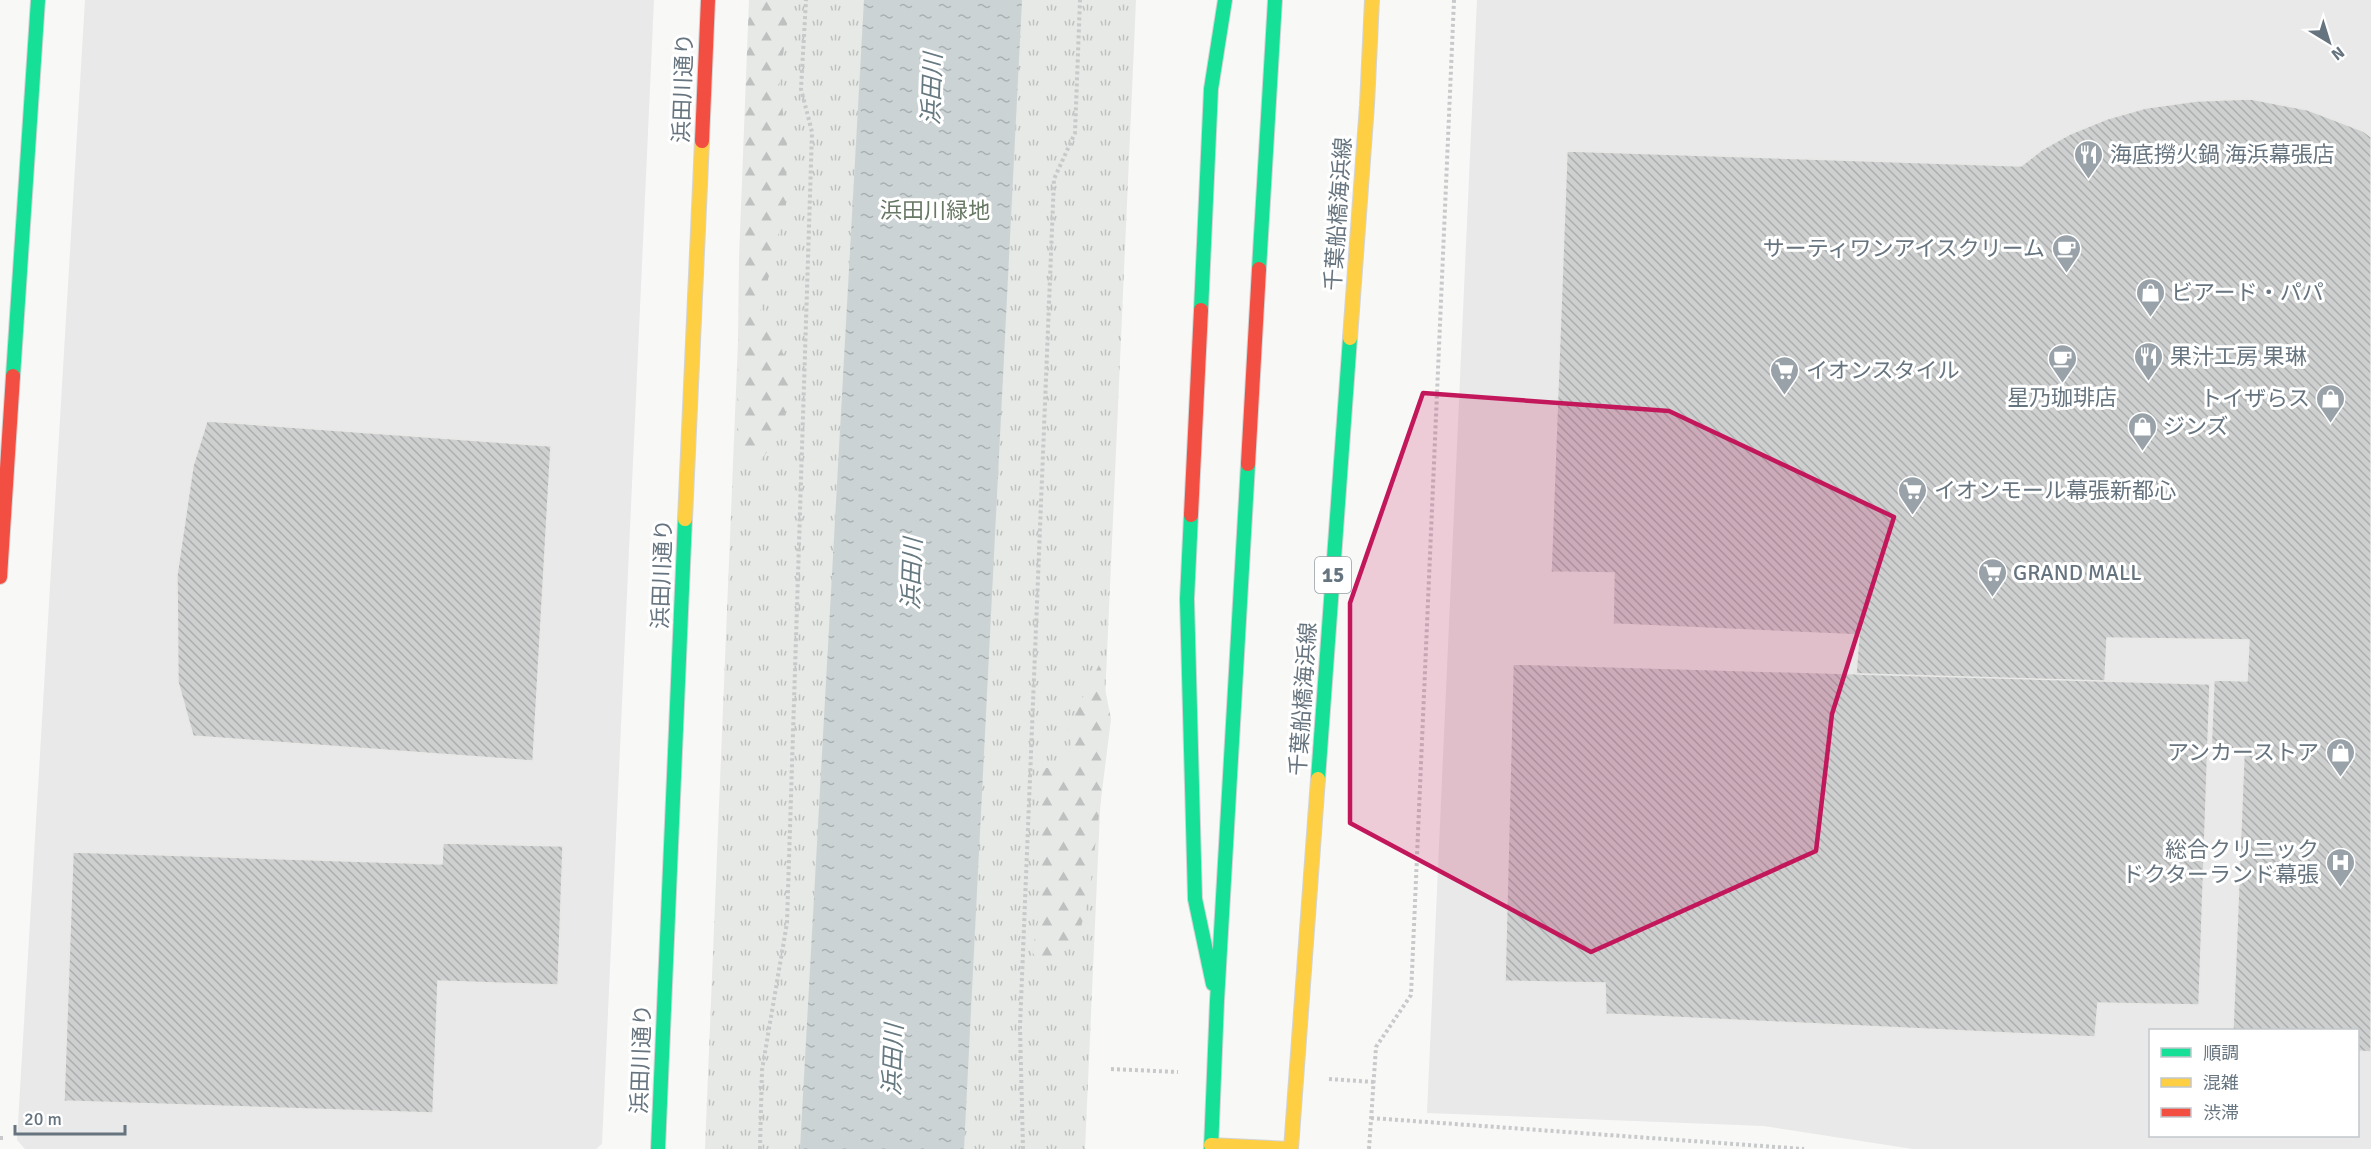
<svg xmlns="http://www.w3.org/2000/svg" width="2371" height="1149" font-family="Signika,'Noto Sans JP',sans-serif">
  <defs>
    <pattern id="grass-tufts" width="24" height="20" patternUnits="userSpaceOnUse" patternTransform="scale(1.5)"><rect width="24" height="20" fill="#e6e9e5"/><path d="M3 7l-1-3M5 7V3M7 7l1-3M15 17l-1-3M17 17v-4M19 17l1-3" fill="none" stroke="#bec1bf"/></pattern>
    <pattern id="forest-firs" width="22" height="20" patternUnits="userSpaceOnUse" patternTransform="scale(1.5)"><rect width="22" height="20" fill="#e6e9e5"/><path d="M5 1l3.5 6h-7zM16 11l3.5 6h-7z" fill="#bec1bf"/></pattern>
    <pattern id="water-ripples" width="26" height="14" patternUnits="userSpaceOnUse" patternTransform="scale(1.5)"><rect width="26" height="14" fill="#ccd3d5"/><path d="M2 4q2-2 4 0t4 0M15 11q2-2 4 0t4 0" fill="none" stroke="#a9b0b2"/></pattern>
    <pattern id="building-back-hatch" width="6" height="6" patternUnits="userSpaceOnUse" patternTransform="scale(1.5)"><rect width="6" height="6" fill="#ced0d0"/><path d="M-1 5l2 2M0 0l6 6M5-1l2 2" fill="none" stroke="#abadae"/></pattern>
  </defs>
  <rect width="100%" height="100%" fill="#f8f8f7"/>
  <path fill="#e8e9e8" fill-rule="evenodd" d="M 85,0 L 654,0 L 602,1144 L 596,1149 L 25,1149 L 17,1140 Z
    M 1477,0 L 2371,0 L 2371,1149 L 1913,1149 L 1764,1126 L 1427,1113 ZM 2150,1030 L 2358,1030 L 2358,1136 L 2150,1136 Z"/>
  <path fill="url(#grass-tufts)" d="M 752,0 L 1136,0 L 1085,1149 L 705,1149 Z"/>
  <path fill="url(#forest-firs)" d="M 749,0 L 790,0 L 779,87 L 787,138 L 786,204 L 759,317 L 792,367 L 782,431 L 759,463 L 737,443 L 739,259 Z
    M 1100,663 L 1111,719 L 1089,895 L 1077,943 L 1062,948 L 1044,967 L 1032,952 L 1040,912 L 1041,768 L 1076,768 L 1068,727 Z"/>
  <path fill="url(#water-ripples)" d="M 864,0 L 1022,0 L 964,1149 L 800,1149 Z"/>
  <path fill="url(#building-back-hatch)" stroke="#e8e8e6" stroke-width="1.5" d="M 2251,99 L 2308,110 L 2363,131 L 2371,137 L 2371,1052 L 2358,1051 L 2358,1030 L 2233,1030 L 2244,753 L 2211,751 L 2214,680 L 2247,681 L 2249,640 L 2107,638 L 2105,681 L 1856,674 L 1859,635 L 1613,624 L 1614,573 L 1551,572 L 1567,151 L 2021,166 L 2043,149 L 2070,134 L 2107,119 L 2146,108 L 2197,101 Z
    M 207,421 L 551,446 L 533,761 L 193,736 L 178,682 L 177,575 L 193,466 Z
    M 1513,664 L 2210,684 L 2199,1005 L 2098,1003 L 2095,1037 L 1606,1014 L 1605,983 L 1505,981 Z
    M 443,843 L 563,846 L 558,985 L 438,981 L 433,1113 L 64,1101 L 73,852 L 442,864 Z"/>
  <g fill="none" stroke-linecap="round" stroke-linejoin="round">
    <defs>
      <path id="fast" d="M 1259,269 L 1275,0
        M 1201,310 L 1211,89 L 1225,0
        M 13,376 L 38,0
        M 1191,515 L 1187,599 L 1195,899 L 1213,984
        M 1318,779 L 1350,338
        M 658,1149 L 685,519
        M 1211,1149 L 1217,1001 L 1248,464"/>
      <path id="slow" d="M 1350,338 L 1367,105 L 1372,0
        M 685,519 L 702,141
        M 1211,1145 L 1290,1149
        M 1291,1149 L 1318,779"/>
      <path id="jam" d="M 702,141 L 708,0
        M 1248,464 L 1259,269
        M 1191,515 L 1201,310
        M 0,577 L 13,376"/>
    </defs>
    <use href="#fast" stroke="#d3d4d5" stroke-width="16"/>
    <use href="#slow" stroke="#d3d4d5" stroke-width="16"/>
    <use href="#jam" stroke="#d3d4d5" stroke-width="16"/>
    <path stroke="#c8c9ca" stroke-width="4" stroke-dasharray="3 3" stroke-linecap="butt" d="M 1111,1069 L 1178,1072
      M 1329,1079 L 1374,1082
      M 1371,1118 L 1804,1149
      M 0,1138 L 6,1138
      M 760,1149 L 762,1070 L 787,923 L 812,132 L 801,89 L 806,0
      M 1023,1149 L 1020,1027 L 1054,179 L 1075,133 L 1080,0
      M 1369,1149 L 1376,1047 L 1411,995 L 1454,0"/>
    <use href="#fast" stroke="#16e098" stroke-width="14"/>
    <use href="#slow" stroke="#ffcf43" stroke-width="14"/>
    <use href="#jam" stroke="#f24e42" stroke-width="14"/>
  </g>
  <path fill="#c2185b" fill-opacity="0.2" stroke="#c2185b" stroke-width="4.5" stroke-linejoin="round" d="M 1423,393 L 1669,411 L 1894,517 L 1832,714 L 1816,851 L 1591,952 L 1350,823 L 1350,603 Z"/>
  <defs>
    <symbol id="restaurant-pin" viewBox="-11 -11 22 30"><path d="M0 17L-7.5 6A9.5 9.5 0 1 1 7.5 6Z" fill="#99a2a9" stroke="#fff"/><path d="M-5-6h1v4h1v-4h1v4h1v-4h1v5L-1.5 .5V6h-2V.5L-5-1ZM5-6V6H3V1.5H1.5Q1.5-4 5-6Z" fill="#fff"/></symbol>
    <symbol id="cafe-pin" viewBox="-11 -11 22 30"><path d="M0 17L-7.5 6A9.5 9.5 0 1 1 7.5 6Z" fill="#99a2a9" stroke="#fff"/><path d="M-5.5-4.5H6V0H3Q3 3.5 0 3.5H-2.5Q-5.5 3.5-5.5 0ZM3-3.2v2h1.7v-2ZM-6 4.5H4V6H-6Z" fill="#fff"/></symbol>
    <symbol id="shop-pin" viewBox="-11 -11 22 30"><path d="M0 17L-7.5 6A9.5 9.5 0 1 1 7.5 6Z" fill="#99a2a9" stroke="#fff"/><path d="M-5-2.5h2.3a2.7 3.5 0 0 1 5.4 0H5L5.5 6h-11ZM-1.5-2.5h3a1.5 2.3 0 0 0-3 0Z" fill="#fff"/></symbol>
    <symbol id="supermarket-pin" viewBox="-11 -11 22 30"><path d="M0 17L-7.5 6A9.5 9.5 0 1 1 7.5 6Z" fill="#99a2a9" stroke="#fff"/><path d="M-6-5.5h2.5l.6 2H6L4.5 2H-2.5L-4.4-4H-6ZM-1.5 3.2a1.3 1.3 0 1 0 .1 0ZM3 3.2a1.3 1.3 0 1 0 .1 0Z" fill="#fff"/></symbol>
    <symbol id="hospital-pin" viewBox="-11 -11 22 30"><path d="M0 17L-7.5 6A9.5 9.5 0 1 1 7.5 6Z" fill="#99a2a9" stroke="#fff"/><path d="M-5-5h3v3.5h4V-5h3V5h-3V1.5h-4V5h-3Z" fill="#fff"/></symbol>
  </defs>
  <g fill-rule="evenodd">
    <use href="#restaurant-pin" x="2072" y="138" width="33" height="45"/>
    <use href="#cafe-pin" x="2050" y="232" width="33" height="45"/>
    <use href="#shop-pin" x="2134" y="276" width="33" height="45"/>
    <use href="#restaurant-pin" x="2132" y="340" width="33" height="45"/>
    <use href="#cafe-pin" x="2046" y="342" width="33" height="45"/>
    <use href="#supermarket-pin" x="1768" y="354" width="33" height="45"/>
    <use href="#shop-pin" x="2314" y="382" width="33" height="45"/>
    <use href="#shop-pin" x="2126" y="410" width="33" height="45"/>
    <use href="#supermarket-pin" x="1896" y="474" width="33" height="45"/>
    <use href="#supermarket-pin" x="1976" y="556" width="33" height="45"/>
    <use href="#shop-pin" x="2324" y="736" width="33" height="45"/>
    <use href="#hospital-pin" x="2324" y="846" width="33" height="45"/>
  </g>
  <g text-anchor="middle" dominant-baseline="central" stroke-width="6" stroke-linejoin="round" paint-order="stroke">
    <rect fill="#fff" stroke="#949ea5" stroke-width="1.5" x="1315" y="557" width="36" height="36" rx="4.5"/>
    <g font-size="21" font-weight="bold" fill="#66747f">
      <text x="1333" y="575">15</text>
    </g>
    <g font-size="22" fill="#66747f" stroke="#fff">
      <text transform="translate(683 88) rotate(-88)">浜田川通り</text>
      <text transform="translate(1338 214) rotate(-86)">千葉船橋海浜線</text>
      <text transform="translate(662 574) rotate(-88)">浜田川通り</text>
      <text transform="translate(1303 699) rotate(-86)">千葉船橋海浜線</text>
      <text transform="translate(641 1059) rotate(-88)">浜田川通り</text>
    </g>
    <g font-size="22" fill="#66747f" stroke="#fff" text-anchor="start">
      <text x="2110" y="154">海底撈火鍋 海浜幕張店</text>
      <text x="2045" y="248" text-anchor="end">サーティワンアイスクリーム</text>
      <text x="2171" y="292">ビアード・パパ</text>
      <text x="2170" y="356">果汁工房 果琳</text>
      <text x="1806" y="370">イオンスタイル</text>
      <text x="2062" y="397" text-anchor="middle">星乃珈琲店</text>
      <text x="2310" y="398" text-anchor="end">トイザらス</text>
      <text x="2163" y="426">ジンズ</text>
      <text x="1934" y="490">イオンモール幕張新都心</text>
      <text x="2013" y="572">GRAND MALL</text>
      <text x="2319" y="752" text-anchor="end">アンカーストア</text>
      <text x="2319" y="849" text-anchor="end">総合クリニック<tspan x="2319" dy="25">ドクターランド幕張</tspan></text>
    </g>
    <g font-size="22" fill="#677864" stroke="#fff">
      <text x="935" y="210">浜田川緑地</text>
    </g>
    <g font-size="24" font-style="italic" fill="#667980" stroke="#fff">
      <text transform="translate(932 89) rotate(-88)">浜田川</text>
      <text transform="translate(912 574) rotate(-88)">浜田川</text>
      <text transform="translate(893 1060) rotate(-88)">浜田川</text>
    </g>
  </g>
  <rect x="2149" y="1029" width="210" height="108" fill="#ffffff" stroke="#c2c7cc" stroke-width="1.5"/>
  <rect x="2161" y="1048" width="30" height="9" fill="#16e098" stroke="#c2c7cc" stroke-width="1.5"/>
  <text x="2203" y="1059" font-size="18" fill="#66747f">順調</text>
  <rect x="2161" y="1078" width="30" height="9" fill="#ffcf43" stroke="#c2c7cc" stroke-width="1.5"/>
  <text x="2203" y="1089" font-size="18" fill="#66747f">混雑</text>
  <rect x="2161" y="1108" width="30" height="9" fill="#f24e42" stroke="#c2c7cc" stroke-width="1.5"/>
  <text x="2203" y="1119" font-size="18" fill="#66747f">渋滞</text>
  <g transform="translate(2329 42) rotate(142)" stroke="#ffffff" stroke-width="4.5" paint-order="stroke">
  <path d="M0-4.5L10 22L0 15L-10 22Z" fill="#66747f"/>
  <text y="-9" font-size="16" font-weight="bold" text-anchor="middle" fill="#66747f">N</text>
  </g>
  <path d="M15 1125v9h110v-9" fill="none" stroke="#66747f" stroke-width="3"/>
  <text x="24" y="1125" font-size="18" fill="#66747f" stroke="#ffffff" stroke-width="4.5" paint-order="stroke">20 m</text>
</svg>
